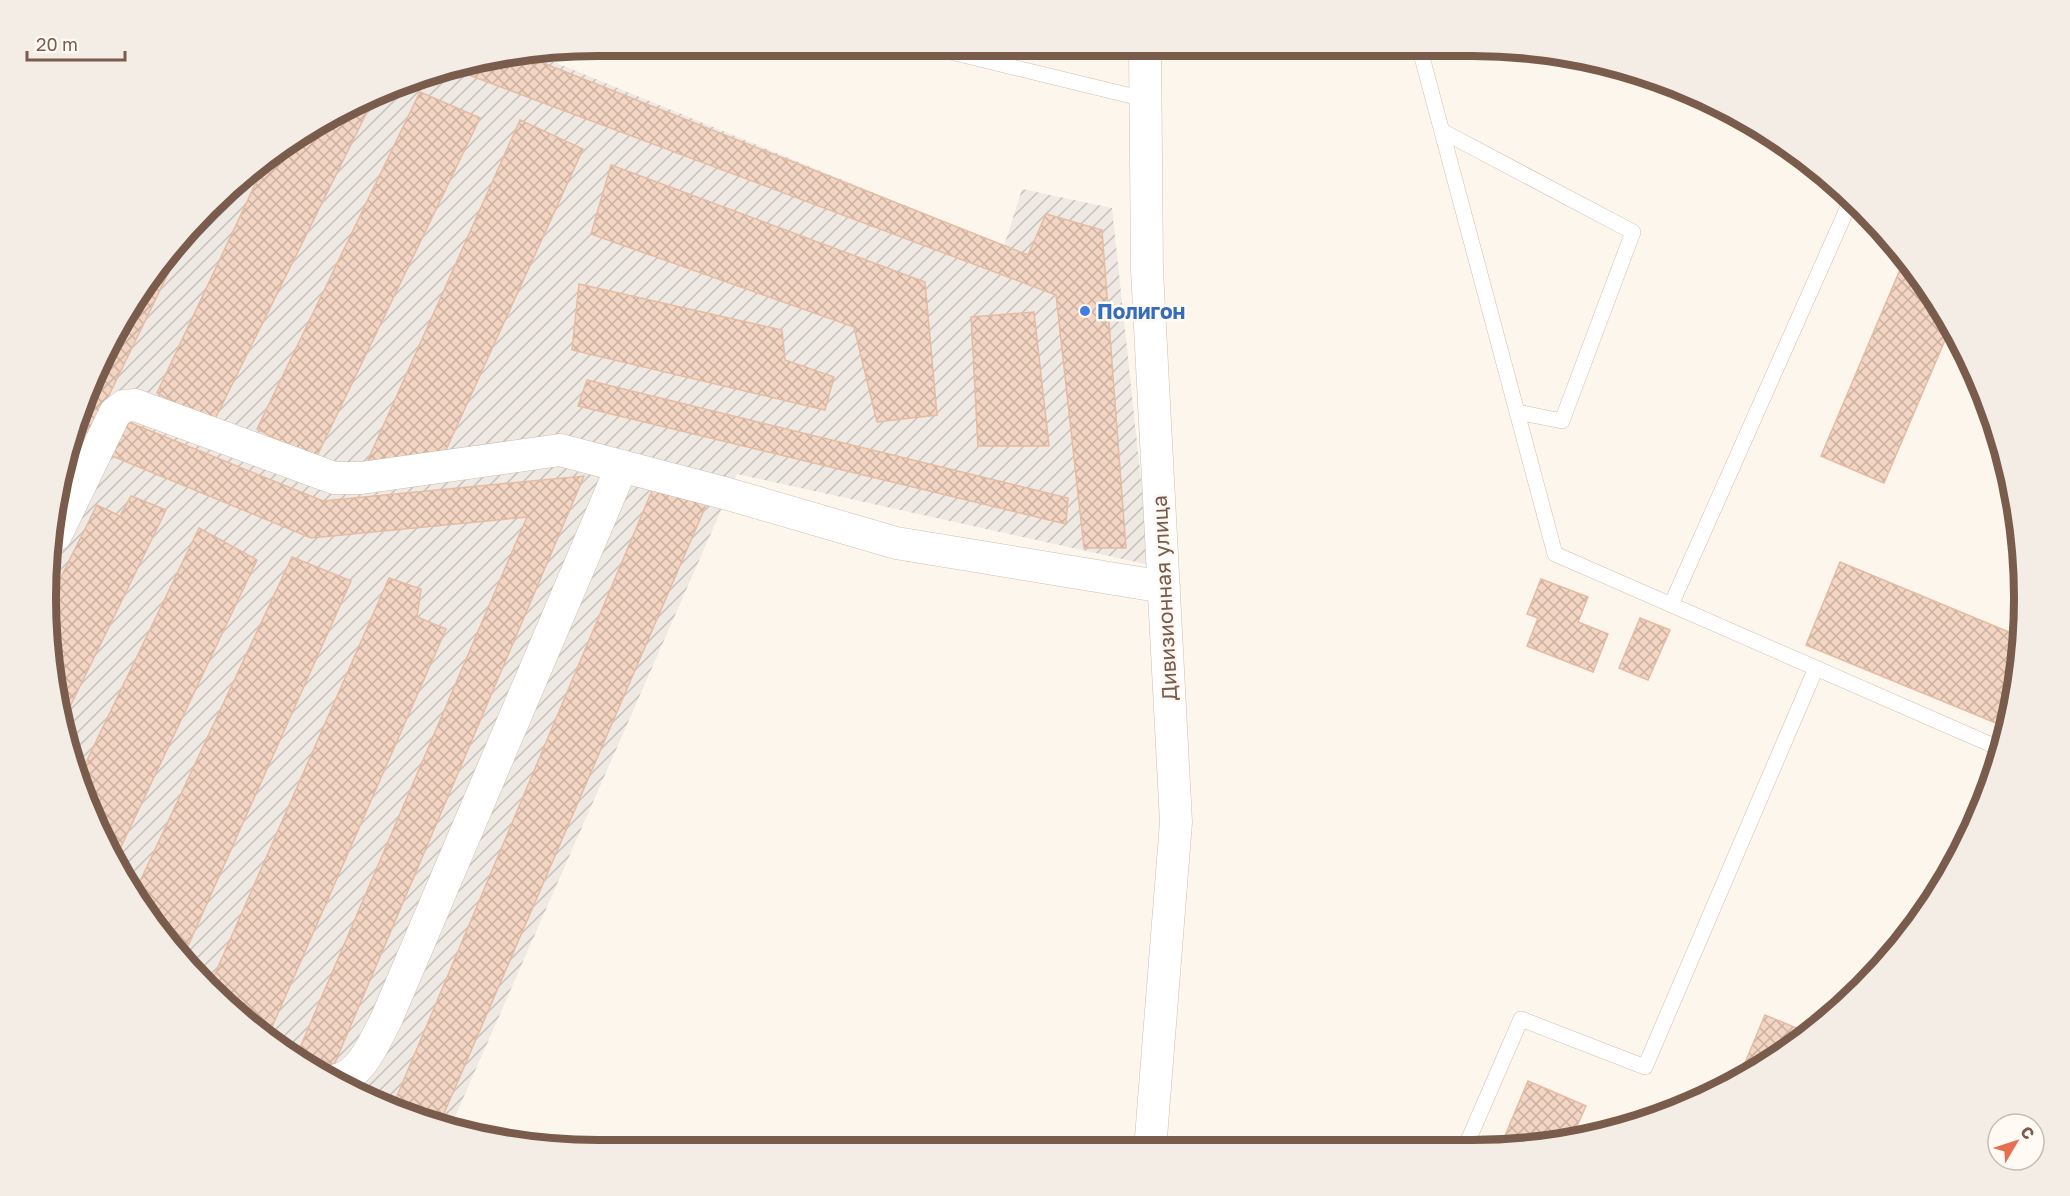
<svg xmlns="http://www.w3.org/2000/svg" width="2070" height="1196" font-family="'Golos Text',sans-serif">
  <defs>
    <pattern id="industrial-furrows" width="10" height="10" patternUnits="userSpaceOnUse" patternTransform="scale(1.5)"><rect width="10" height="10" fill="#efe9e4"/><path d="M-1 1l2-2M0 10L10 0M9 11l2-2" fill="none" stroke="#c7c0bb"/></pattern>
    <pattern id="building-cross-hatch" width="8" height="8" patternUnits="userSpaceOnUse" patternTransform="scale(1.5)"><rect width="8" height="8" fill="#f3d5c3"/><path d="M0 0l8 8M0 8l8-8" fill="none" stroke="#cab0a1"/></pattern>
  </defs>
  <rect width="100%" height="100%" fill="#fdf6ec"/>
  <path fill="url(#industrial-furrows)" d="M 537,55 L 1004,246 L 1022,189 L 1112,208 L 1150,565 L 737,474 L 450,1128 L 420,1122 L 291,1058 L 159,935 L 74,776 L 46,634 L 64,455 L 138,290 L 262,159 L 421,74 Z"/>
  <path fill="url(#building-cross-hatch)" stroke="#e6bba3" stroke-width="1.5" d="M 528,57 L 1028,255 L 1046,214 L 1102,230 L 1126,548 L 1084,548 L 1056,295 L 453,69 Z
    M 420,92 L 480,118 L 315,460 L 257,429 Z
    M 373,100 L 212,425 L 157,393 L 269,155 Z
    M 520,120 L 583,149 L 440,463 L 368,460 Z
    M 611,165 L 925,282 L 937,415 L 877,422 L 854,327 L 591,234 Z
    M 183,243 L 90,434 L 76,427 L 138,290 Z
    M 1905,258 L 1932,290 L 1951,326 L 1884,483 L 1821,456 Z
    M 579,284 L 782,330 L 785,360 L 834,377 L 825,410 L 572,350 Z
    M 1034,312 L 1049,446 L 978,446 L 971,317 Z
    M 587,380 L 1068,498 L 1066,524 L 578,406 Z
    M 126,421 L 323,501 L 584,476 L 334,1065 L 299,1050 L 527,517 L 311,538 L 110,455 Z
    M 71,440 L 83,446 L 60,491 L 64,455 Z
    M 654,486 L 707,503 L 439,1125 L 420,1122 L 392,1108 Z
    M 131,496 L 166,510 L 63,721 L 46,634 L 50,599 L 97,505 L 120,516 Z
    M 199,528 L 257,560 L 117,855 L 77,781 Z
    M 292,557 L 351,581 L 183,957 L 159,935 L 136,890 Z
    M 1840,562 L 2021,637 L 2014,706 L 2008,728 L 1806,645 Z
    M 389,578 L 421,589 L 417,617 L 446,629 L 268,1036 L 211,983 Z
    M 1541,579 L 1588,597 L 1578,622 L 1608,634 L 1593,672 L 1527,646 L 1538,618 L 1527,614 Z
    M 1640,618 L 1670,630 L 1648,680 L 1619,668 Z
    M 1765,1015 L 1806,1032 L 1749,1077 L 1737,1082 Z
    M 1528,1081 L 1586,1106 L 1572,1137 L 1509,1150 L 1499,1150 Z"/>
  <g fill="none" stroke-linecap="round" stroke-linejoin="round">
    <defs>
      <path id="service" d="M 922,45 L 1144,99
        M 1419,46 L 1555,554 L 2001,749
        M 1442,131 L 1633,232 L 1562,421 L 1517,412
        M 1671,605 L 1852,198
        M 1464,1150 L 1521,1019 L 1645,1067 L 1816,668"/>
      <path id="minor" d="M 1145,46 L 1147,270 L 1176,822 L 1150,1150
        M 56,535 L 115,413 L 124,406 L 135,405 L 334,478 L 361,478 L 560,450 L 728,494 L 896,543 L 1164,587
        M 337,1080 C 363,1073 374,1042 386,1020 L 622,466"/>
    </defs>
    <use href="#service" stroke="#d1beb0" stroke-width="16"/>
    <use href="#minor" stroke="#d1beb0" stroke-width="33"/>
    <use href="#service" stroke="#fff" stroke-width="15"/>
    <use href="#minor" stroke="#fff" stroke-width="32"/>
  </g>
  <circle fill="#3f7fe0" stroke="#fffaf3" stroke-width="2" cx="1085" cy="311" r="6"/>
  <g text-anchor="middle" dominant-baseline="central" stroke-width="5" stroke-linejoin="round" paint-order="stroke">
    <g font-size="21" font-weight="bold" fill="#366cbe" stroke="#fffaf3" text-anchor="start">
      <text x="1097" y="311">Полигон</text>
    </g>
    <g font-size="21" fill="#7a5c4d" stroke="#fffaf3">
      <text transform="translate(1164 598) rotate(-93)">Дивизионная улица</text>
    </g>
  </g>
  <path d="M0 0H2070V1196H0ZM598 56H1472A542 542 0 0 1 2014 598V598A542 542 0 0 1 1472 1140H598A542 542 0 0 1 56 598V598A542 542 0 0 1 598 56Z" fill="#f4ede6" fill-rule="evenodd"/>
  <path fill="none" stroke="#7a5c4d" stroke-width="8" d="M598 56H1472A542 542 0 0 1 2014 598V598A542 542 0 0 1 1472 1140H598A542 542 0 0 1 56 598V598A542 542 0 0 1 598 56Z"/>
  <g transform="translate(2016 1142) rotate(51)"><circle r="28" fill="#fffaf3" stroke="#cabbb1" stroke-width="1.5"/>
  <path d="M0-4.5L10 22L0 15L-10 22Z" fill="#e76f51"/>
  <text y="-9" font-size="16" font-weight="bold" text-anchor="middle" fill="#7a5c4d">С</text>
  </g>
  <path d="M27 51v9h98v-9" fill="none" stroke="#7a5c4d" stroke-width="3"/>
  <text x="36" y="51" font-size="18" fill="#7a5c4d" stroke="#fffaf3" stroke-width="4.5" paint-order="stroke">20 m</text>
</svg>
